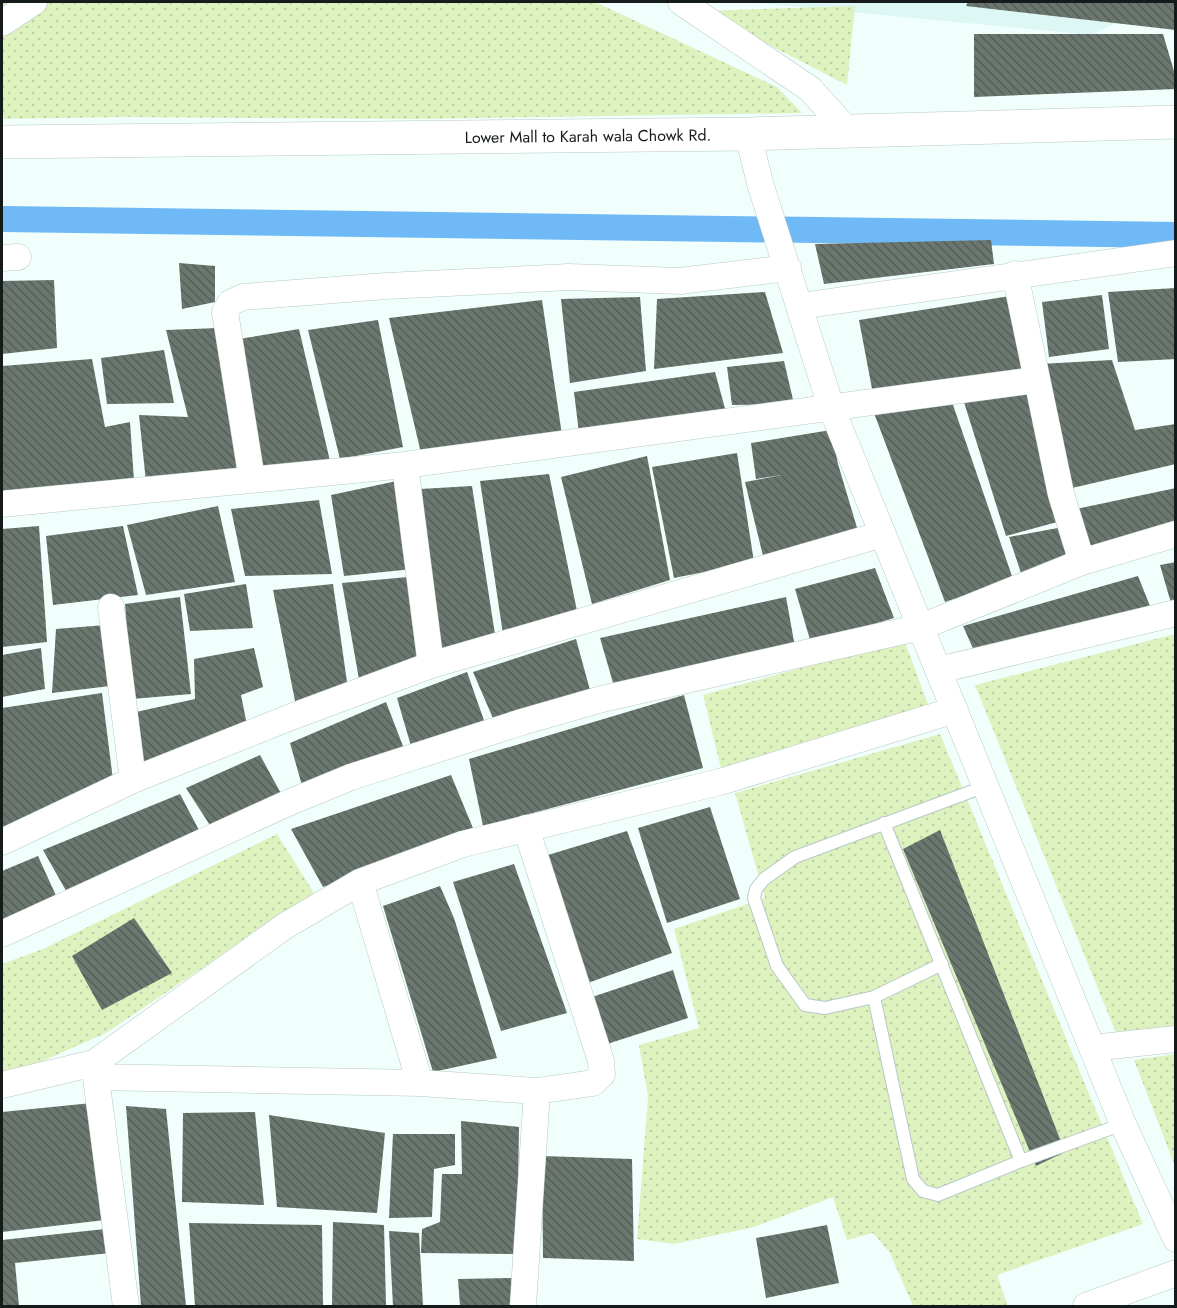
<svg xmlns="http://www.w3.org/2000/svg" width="1177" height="1308" font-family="Jost,sans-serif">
  <defs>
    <pattern id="grass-dots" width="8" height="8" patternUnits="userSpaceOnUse" patternTransform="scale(1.5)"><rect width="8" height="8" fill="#def2bf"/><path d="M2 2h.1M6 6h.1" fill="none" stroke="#becfa4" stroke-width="1.8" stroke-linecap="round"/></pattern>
    <pattern id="building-back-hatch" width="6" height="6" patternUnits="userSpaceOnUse" patternTransform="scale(1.5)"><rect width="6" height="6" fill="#6a766e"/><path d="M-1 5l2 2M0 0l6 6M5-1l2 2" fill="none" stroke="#56605a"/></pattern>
  </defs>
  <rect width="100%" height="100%" fill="#f0fffc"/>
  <path fill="#ddf8f4" d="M 747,2 L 1156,2 L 1092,35 Z"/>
  <path fill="url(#grass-dots)" d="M 2,2 L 595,2 L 777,87 L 802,113 L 419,119 L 120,117 L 2,119 Z
    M 855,6 L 847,85 L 703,11 Z
    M 1175,634 L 1175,1027 L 1116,1033 L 975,685 Z
    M 904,640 L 929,707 L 721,768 L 703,695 Z
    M 940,734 L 1143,1224 L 997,1275 L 1008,1306 L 913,1306 L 890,1253 L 873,1233 L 847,1240 L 833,1197 L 754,1227 L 674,1244 L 637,1239 L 648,1097 L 639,1045 L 699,1028 L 674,929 L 765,898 L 735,793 Z
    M 277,834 L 314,893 L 106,1033 L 27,1068 L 2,1074 L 2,964 L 43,949 Z
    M 1175,1054 L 1176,1055 L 1175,1166 L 1134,1060 Z"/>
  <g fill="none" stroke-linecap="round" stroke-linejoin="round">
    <path stroke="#70b9f7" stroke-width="26" d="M 2,219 L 1176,235"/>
  </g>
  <path fill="url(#building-back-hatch)" d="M 968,2 L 1176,2 L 1176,30 L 966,6 Z
    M 974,34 L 1163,34 L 1176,78 L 1176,89 L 974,97 Z
    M 991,240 L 994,264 L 824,284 L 815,244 Z
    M 179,263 L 215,266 L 215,302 L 182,309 Z
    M 54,280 L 57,348 L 2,354 L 2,281 Z
    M 1176,288 L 1176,359 L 1118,362 L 1108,292 Z
    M 765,292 L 783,353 L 654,369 L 657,299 Z
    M 1102,295 L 1109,349 L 1049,357 L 1042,302 Z
    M 1010,296 L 1026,374 L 873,394 L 859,320 Z
    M 640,297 L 646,371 L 570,383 L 561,299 Z
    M 542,300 L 562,435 L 421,453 L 389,318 Z
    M 378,320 L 403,447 L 340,459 L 308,330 Z
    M 218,328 L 250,470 L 146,482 L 139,415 L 188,417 L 166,330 Z
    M 299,329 L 330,461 L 262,473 L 239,339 Z
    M 164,350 L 174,403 L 107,404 L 101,358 Z
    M 92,359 L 105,427 L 130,422 L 134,481 L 2,494 L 2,366 Z
    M 1112,360 L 1135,430 L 1176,424 L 1176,464 L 1072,488 L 1040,364 Z
    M 784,361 L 794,404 L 732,405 L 727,367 Z
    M 715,372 L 726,412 L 579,433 L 574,392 Z
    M 1028,388 L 1061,521 L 1006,536 L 963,399 Z
    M 952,402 L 1013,579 L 945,602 L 874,413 Z
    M 831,430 L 838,464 L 858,531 L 764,560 L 745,482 L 782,475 L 756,479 L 751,443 Z
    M 737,453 L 754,562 L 674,578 L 652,467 Z
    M 647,456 L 670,580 L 592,604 L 561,477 Z
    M 549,474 L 577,611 L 503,634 L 480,481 Z
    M 397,481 L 413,569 L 344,576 L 331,495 Z
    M 472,486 L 496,641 L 439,655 L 420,489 Z
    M 1176,488 L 1176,530 L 1090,554 L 1076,509 Z
    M 319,500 L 332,574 L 245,576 L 231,509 Z
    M 218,506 L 235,582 L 146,595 L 127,525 Z
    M 39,526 L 47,642 L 2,647 L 2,529 Z
    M 123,526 L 138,595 L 53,605 L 46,536 Z
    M 1063,527 L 1071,559 L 1022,576 L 1009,537 Z
    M 1176,562 L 1176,602 L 1171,603 L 1160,565 Z
    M 875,568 L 894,618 L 811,643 L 795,589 Z
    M 1138,576 L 1152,611 L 975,653 L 963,626 Z
    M 408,577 L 424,663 L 360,685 L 342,583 Z
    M 246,584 L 253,628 L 190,631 L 184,594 Z
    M 333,584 L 348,689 L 297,711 L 273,590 Z
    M 180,597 L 191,694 L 132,699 L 125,604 Z
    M 786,597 L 795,647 L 616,693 L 600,638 Z
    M 106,625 L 110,686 L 52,693 L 56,629 Z
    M 576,639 L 593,701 L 495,723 L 473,672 Z
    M 41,648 L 45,689 L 2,697 L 2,655 Z
    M 254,648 L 263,687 L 241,695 L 248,730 L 139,766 L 136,712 L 195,699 L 194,659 Z
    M 467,672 L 487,729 L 413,753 L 397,698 Z
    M 102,693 L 113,780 L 2,835 L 2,708 Z
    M 684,695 L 703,768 L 483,826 L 469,759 Z
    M 386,702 L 406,754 L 303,789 L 290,743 Z
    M 260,755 L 284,799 L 213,830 L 186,788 Z
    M 451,775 L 475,833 L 323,887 L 291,829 Z
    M 180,794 L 201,834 L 69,896 L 43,850 Z
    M 710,807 L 740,899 L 667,923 L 638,828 Z
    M 940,830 L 1065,1152 L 1036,1166 L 903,849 Z
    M 627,831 L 672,953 L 582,985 L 548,855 Z
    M 38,856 L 58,900 L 2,925 L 2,871 Z
    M 514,864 L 567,1013 L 501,1031 L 453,882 Z
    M 440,886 L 454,918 L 497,1058 L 433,1072 L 383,906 Z
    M 134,918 L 172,973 L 102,1010 L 72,956 Z
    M 673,970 L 688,1018 L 604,1045 L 592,997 Z
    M 92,1103 L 105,1220 L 2,1232 L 2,1112 Z
    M 126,1106 L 166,1109 L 186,1306 L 141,1306 Z
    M 255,1112 L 264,1205 L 182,1202 L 183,1113 Z
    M 269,1115 L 385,1133 L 377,1213 L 277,1207 Z
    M 461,1121 L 519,1127 L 517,1254 L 421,1253 L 422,1229 L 440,1222 L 442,1174 L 462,1174 Z
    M 393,1134 L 455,1134 L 455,1165 L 434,1169 L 432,1217 L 389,1218 Z
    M 542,1156 L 632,1159 L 634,1261 L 543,1258 Z
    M 333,1222 L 384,1225 L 386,1306 L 332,1306 Z
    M 189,1223 L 322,1225 L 323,1306 L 195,1306 Z
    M 827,1225 L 839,1283 L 766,1298 L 756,1238 Z
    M 105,1229 L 110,1253 L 15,1263 L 19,1306 L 2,1306 L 2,1240 Z
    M 389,1231 L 419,1233 L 423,1306 L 393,1306 Z
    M 512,1278 L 513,1306 L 460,1306 L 458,1279 Z"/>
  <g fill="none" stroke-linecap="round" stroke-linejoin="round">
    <defs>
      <path id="lane" d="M 884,823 L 1021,1161
        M 942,964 L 874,997 L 825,1008 L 805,1005 L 777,966 L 754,898 L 756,889 L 764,879 L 795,857 L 986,786
        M 874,997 L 913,1179 L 923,1191 L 938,1195 L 1021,1161 L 1123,1124"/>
      <path id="street" d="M 681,2 L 810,89 L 848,131
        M 2,23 L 34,2
        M 748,134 L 760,183 L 831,407 L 1123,1124 L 1176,1239
        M 2,258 L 18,257
        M 1015,274 L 1061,494 L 1082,562
        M 800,306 L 1176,253
        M 405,465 L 431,665
        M 252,480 L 225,312 L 230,303 L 243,297 L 386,286 L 569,277 L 680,281 L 788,268
        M 2,504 L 405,465 L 1036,380
        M 111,607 L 133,780 L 291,717 L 431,665 L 883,534
        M 939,670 L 1176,613
        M 2,842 L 133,780
        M 360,882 L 420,1083
        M 2,934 L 288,803 L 351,777 L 522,722 L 602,699 L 921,627 L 1082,562 L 1176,534
        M 1092,1048 L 1176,1039
        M 94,1063 L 126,1306
        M 96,1077 L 420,1083 L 537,1091 L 593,1083 L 602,1074 L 601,1061 L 526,828
        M 2,1085 L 94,1063 L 285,926 L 360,882 L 463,844 L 720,782 L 955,710
        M 523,1306 L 537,1091
        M 1086,1306 L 1176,1273"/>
      <g id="secondary">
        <path id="s1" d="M 2,142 L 748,134 L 1176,122"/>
      </g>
    </defs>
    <use href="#lane" stroke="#b7c9c6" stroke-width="14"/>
    <use href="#street" stroke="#b7c9c6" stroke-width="27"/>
    <use href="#secondary" stroke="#b7c9c6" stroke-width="34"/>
    <use href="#lane" stroke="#fff" stroke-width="12"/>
    <use href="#street" stroke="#fff" stroke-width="26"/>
    <use href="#secondary" stroke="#fff" stroke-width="33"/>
  </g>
  <g text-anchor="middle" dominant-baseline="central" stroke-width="4.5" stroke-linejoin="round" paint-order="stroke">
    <g font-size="16" fill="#151b1a" stroke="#fff">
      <text stroke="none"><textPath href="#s1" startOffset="586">Lower Mall to Karah wala Chowk Rd.</textPath></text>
    </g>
  </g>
  <rect width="1177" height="1308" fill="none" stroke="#151b1a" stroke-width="6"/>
</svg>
